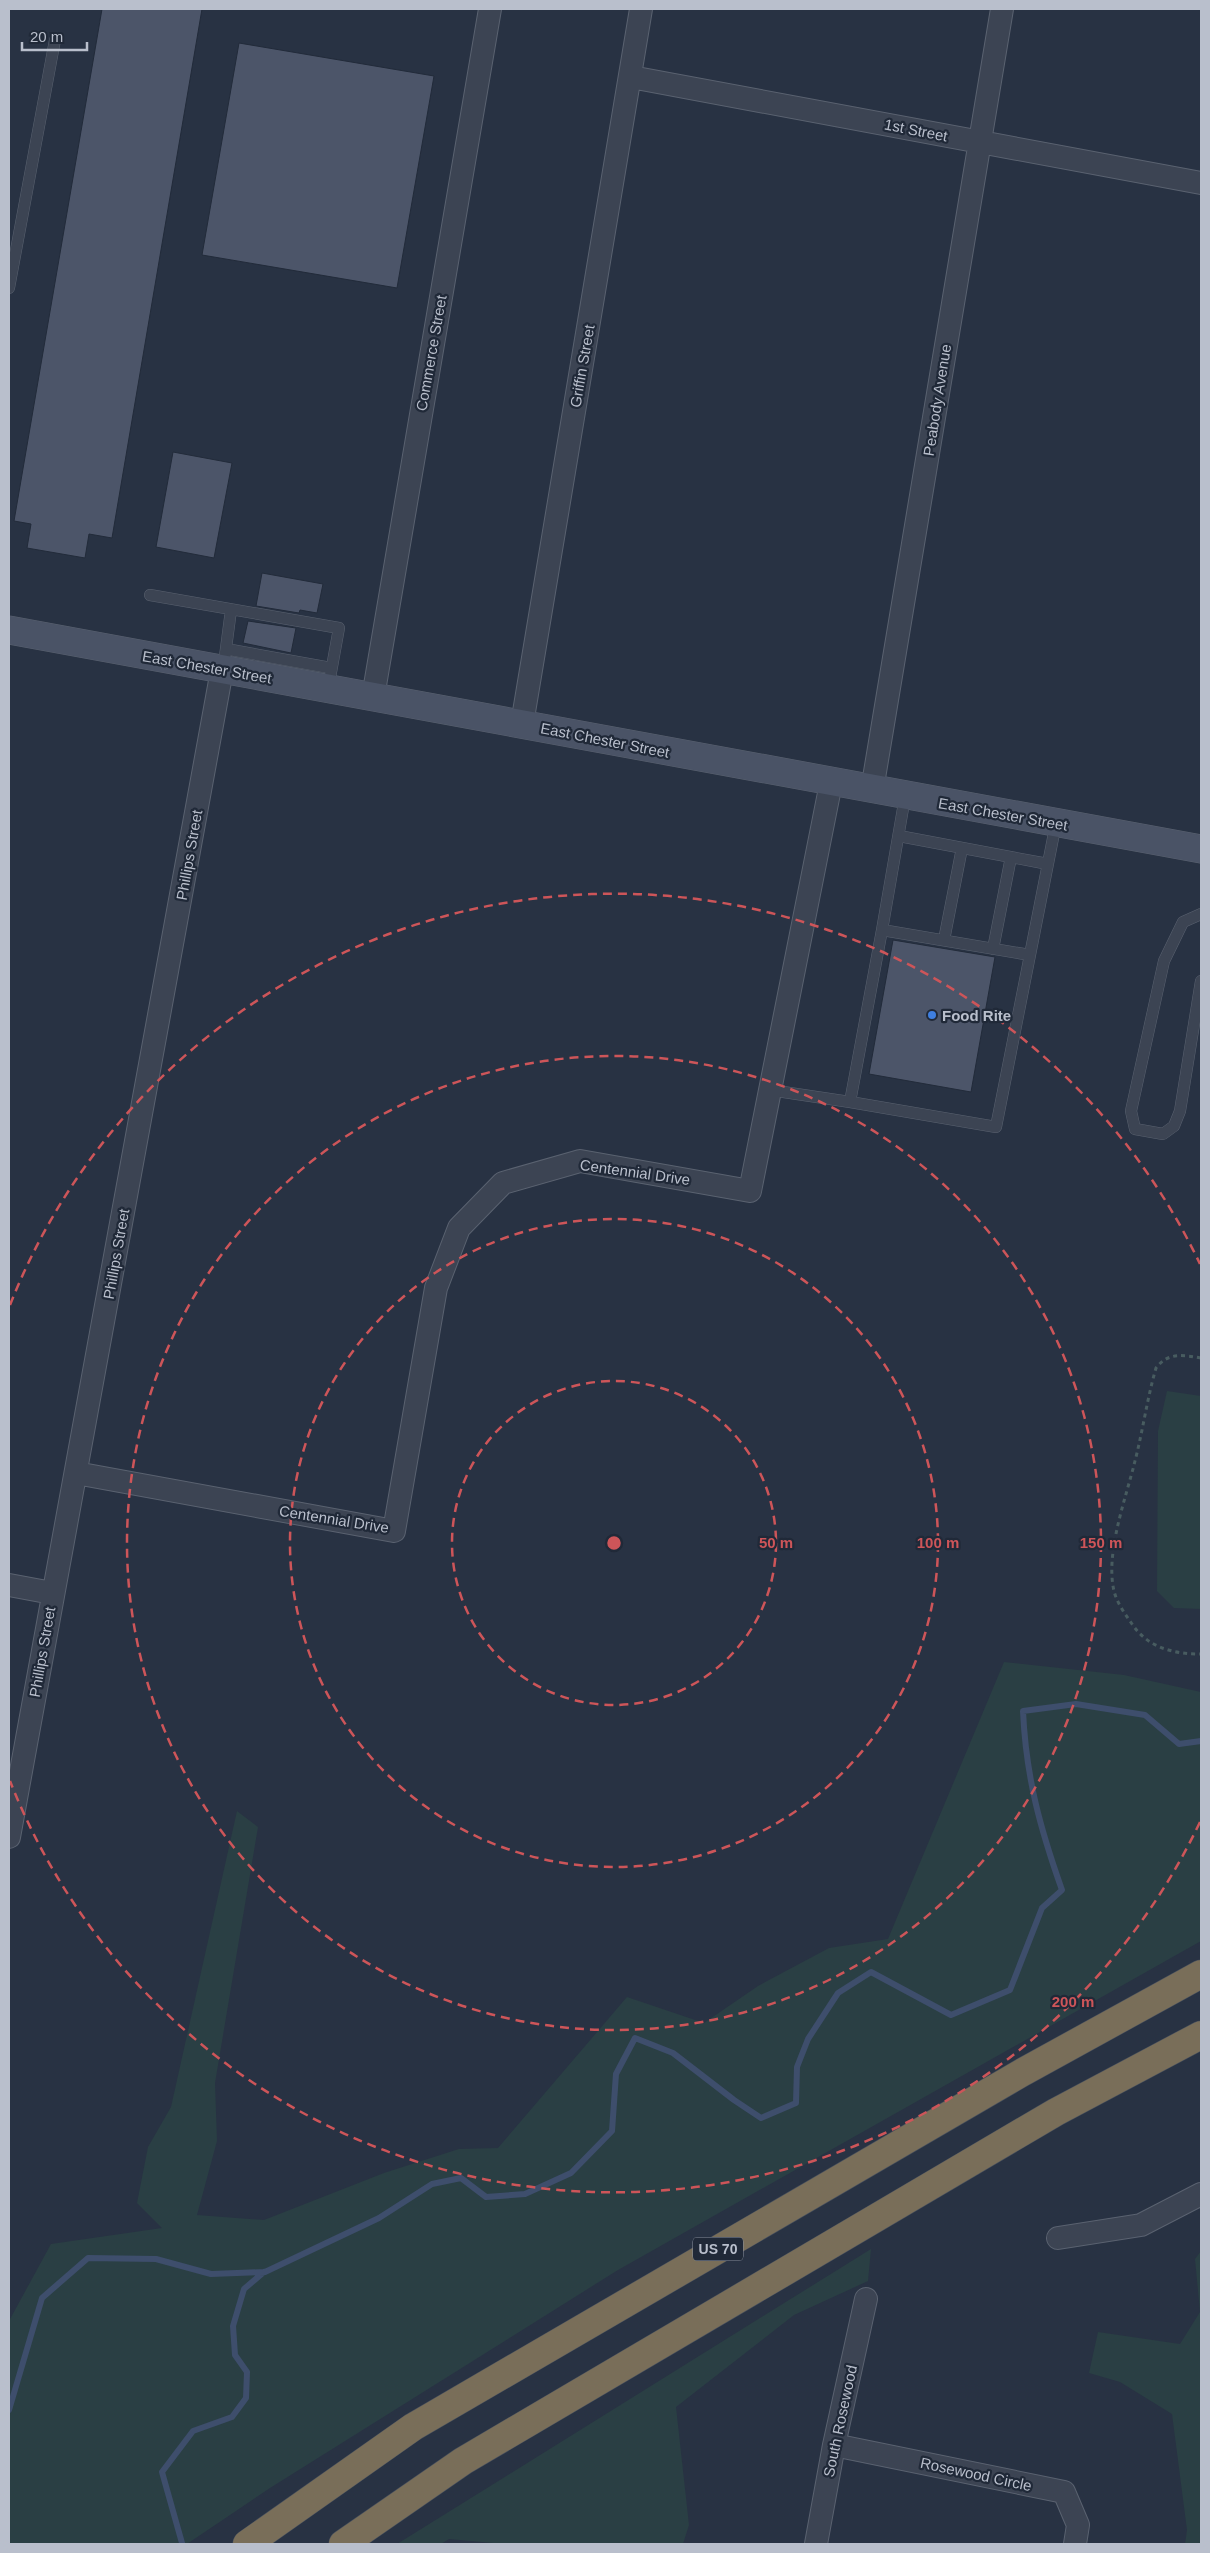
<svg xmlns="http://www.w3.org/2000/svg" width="1210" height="2553" font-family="Arial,sans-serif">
  <rect width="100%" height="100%" fill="#283243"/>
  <path fill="#2a3f44" d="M 1167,1391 L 1201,1396 L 1201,1609 L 1174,1608 L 1157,1591 L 1158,1431 Z
    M 1004,1662 L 1124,1675 L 1201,1692 L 1201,1941 L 618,2270 L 270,2488 L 187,2544 L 9,2544 L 9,2321 L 51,2244 L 162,2228 L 137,2203 L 148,2147 L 171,2107 L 237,1811 L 258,1827 L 215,2083 L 217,2141 L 197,2215 L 264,2220 L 384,2173 L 459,2149 L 498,2148 L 627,1997 L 704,2023 L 758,1986 L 829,1948 L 888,1939 Z
    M 871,2249 L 868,2281 L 794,2315 L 676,2407 L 689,2525 L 683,2544 L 504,2544 L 449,2539 L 441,2544 L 397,2544 Z
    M 1201,2251 L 1201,2544 L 1185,2544 L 1187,2530 L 1172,2414 L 1120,2382 L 1089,2373 L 1098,2332 L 1180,2344 L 1200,2312 L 1195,2259 Z"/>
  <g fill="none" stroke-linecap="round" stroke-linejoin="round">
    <path stroke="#3e4e6c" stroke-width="6" d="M 9,2410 L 42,2298 L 88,2258 L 156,2259 L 211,2274 L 265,2272 L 379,2218 L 432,2184 L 461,2178 L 486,2197 L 525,2194 L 571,2173 L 612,2131 L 616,2074 L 635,2038 L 673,2053 L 734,2100 L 761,2118 L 796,2103 L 797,2067 L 808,2039 L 838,1993 L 871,1972 L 951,2015 L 1010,1990 L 1042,1908 L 1062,1890 C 1040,1828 1026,1777 1023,1711 L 1076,1704 L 1145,1715 L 1179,1744 L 1201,1741
      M 182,2543 L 162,2472 L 193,2431 L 232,2417 L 246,2398 L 247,2372 L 235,2355 L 233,2326 L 244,2289 L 264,2272"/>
  </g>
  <path fill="#4c5569" stroke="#222b3a" d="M 102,9 L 202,9 L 112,538 L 89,534 L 85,558 L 27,548 L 31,524 L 14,521 Z
    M 239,43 L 434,76 L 397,288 L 202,255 Z
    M 173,452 L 232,463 L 214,558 L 156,547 Z
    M 262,573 L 323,584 L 317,613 L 300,610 L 299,613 L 256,606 Z
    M 248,621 L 296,628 L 291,653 L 243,643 Z
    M 893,940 L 995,957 L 971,1092 L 869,1074 Z"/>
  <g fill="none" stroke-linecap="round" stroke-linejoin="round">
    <defs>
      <path id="lane" d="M 9,288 L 55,40
        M 150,595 L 339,628 L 328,689
        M 226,649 L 331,668
        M 225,656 L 231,610
        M 905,797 L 882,930 L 1030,955 L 1056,823
        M 899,836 L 1048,864
        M 1201,914 L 1183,922 L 1164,961 L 1131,1111 L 1135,1129 L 1163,1134 L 1174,1126 L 1180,1111 L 1201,981
        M 944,940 L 962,848
        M 993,949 L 1011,857
        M 770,1090 L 850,1102 L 882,930
        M 850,1102 L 996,1127 L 1030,955"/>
      <path id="street" d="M 631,77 L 1201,183
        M 373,697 L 490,9
        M 522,724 L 641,9
        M 872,790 L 1002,9
        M 76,1473 L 394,1531 L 436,1288 L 459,1228 L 503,1183 L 580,1161 L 750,1191 L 831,783
        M 9,1585 L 52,1593
        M 9,1837 L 222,670
        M 1058,2238 L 1141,2225 L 1201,2194
        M 834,2445 L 1064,2492 L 1078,2525 L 1075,2544
        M 816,2544 L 834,2445 L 866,2299"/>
      <path id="secondary" d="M 9,630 C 406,704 803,778 1201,849"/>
      <path id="highway" d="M 247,2544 L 413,2427 L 1023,2072 L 1201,1974
        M 343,2544 L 463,2461 L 1056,2112 L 1201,2035"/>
    </defs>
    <use href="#lane" stroke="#5a6270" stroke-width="12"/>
    <use href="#street" stroke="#5a6270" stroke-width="24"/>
    <use href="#secondary" stroke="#5a6270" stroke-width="29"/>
    <use href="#highway" stroke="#464f5d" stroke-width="29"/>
    <path stroke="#485c60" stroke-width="3" stroke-dasharray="4 4" stroke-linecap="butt" d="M 1201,1358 C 1183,1355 1168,1352 1156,1368 C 1147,1399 1143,1430 1135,1461 C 1126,1498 1105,1553 1114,1591 C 1117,1603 1125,1614 1132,1624 C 1148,1648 1174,1654 1201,1654"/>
    <use href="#lane" stroke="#3c4453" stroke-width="11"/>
    <use href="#street" stroke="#3c4453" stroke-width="22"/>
    <use href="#secondary" stroke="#4a5366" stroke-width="28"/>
    <use href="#highway" stroke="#796e59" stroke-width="28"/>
  </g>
  <g fill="none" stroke="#cd5559" stroke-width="2.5" stroke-dasharray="9 6">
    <circle cx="614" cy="1543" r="162"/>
    <circle cx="614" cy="1543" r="324"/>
    <circle cx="614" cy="1543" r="487"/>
    <path d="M1200 1822A649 649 0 0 1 10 1781M10 1305A649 649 0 0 1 1200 1264"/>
  </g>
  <circle fill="#3f7fe0" stroke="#202938" stroke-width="2" cx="932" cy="1015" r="5"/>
  <g text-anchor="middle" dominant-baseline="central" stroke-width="4.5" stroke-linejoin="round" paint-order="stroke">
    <rect fill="#202938" stroke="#8b92a0" stroke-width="1" x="693" y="2237.5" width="50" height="23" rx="4"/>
    <g font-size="14" font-weight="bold" fill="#b9bfcc">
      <text x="718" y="2249">US 70</text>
    </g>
    <g font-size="15" fill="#b9bfcc" stroke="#202938">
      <text transform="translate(916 130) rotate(11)">1st Street</text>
      <text transform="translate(431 353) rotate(-80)">Commerce Street</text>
      <text transform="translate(582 366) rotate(-80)">Griffin Street</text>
      <text transform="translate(937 400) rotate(-81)">Peabody Avenue</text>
      <text transform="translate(207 667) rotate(10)">East Chester Street</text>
      <text transform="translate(605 740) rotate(11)">East Chester Street</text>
      <text transform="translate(1003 814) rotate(10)">East Chester Street</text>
      <text transform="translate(189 855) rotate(-80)">Phillips Street</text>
      <text transform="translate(635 1172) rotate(8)">Centennial Drive</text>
      <text transform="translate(116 1254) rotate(-80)">Phillips Street</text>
      <text transform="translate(334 1519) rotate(9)">Centennial Drive</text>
      <text transform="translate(42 1652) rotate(-80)">Phillips Street</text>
      <text transform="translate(840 2421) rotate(-78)">South Rosewood</text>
      <text transform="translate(976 2474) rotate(12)">Rosewood Circle</text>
    </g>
    <g font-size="15" font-weight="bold" fill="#b9bfcc" stroke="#202938" text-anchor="start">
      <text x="942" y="1015">Food Rite</text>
    </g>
  </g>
  <circle cx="614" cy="1543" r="8" fill="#cd5559" stroke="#202938" stroke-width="2.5"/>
  <g font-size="15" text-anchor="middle" font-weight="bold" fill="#cd5559" stroke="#202938" stroke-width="4.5" stroke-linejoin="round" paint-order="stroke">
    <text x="776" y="1548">50 m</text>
    <text x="938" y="1548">100 m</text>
    <text x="1101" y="1548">150 m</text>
    <text x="1073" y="2007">200 m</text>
  </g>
  <rect width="1210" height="2553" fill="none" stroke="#b9bfcc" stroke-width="20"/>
  <path d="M22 42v8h65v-8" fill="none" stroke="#b9bfcc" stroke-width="2.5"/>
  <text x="30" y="42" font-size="15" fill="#b9bfcc" stroke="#202938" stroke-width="4" paint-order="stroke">20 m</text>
</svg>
